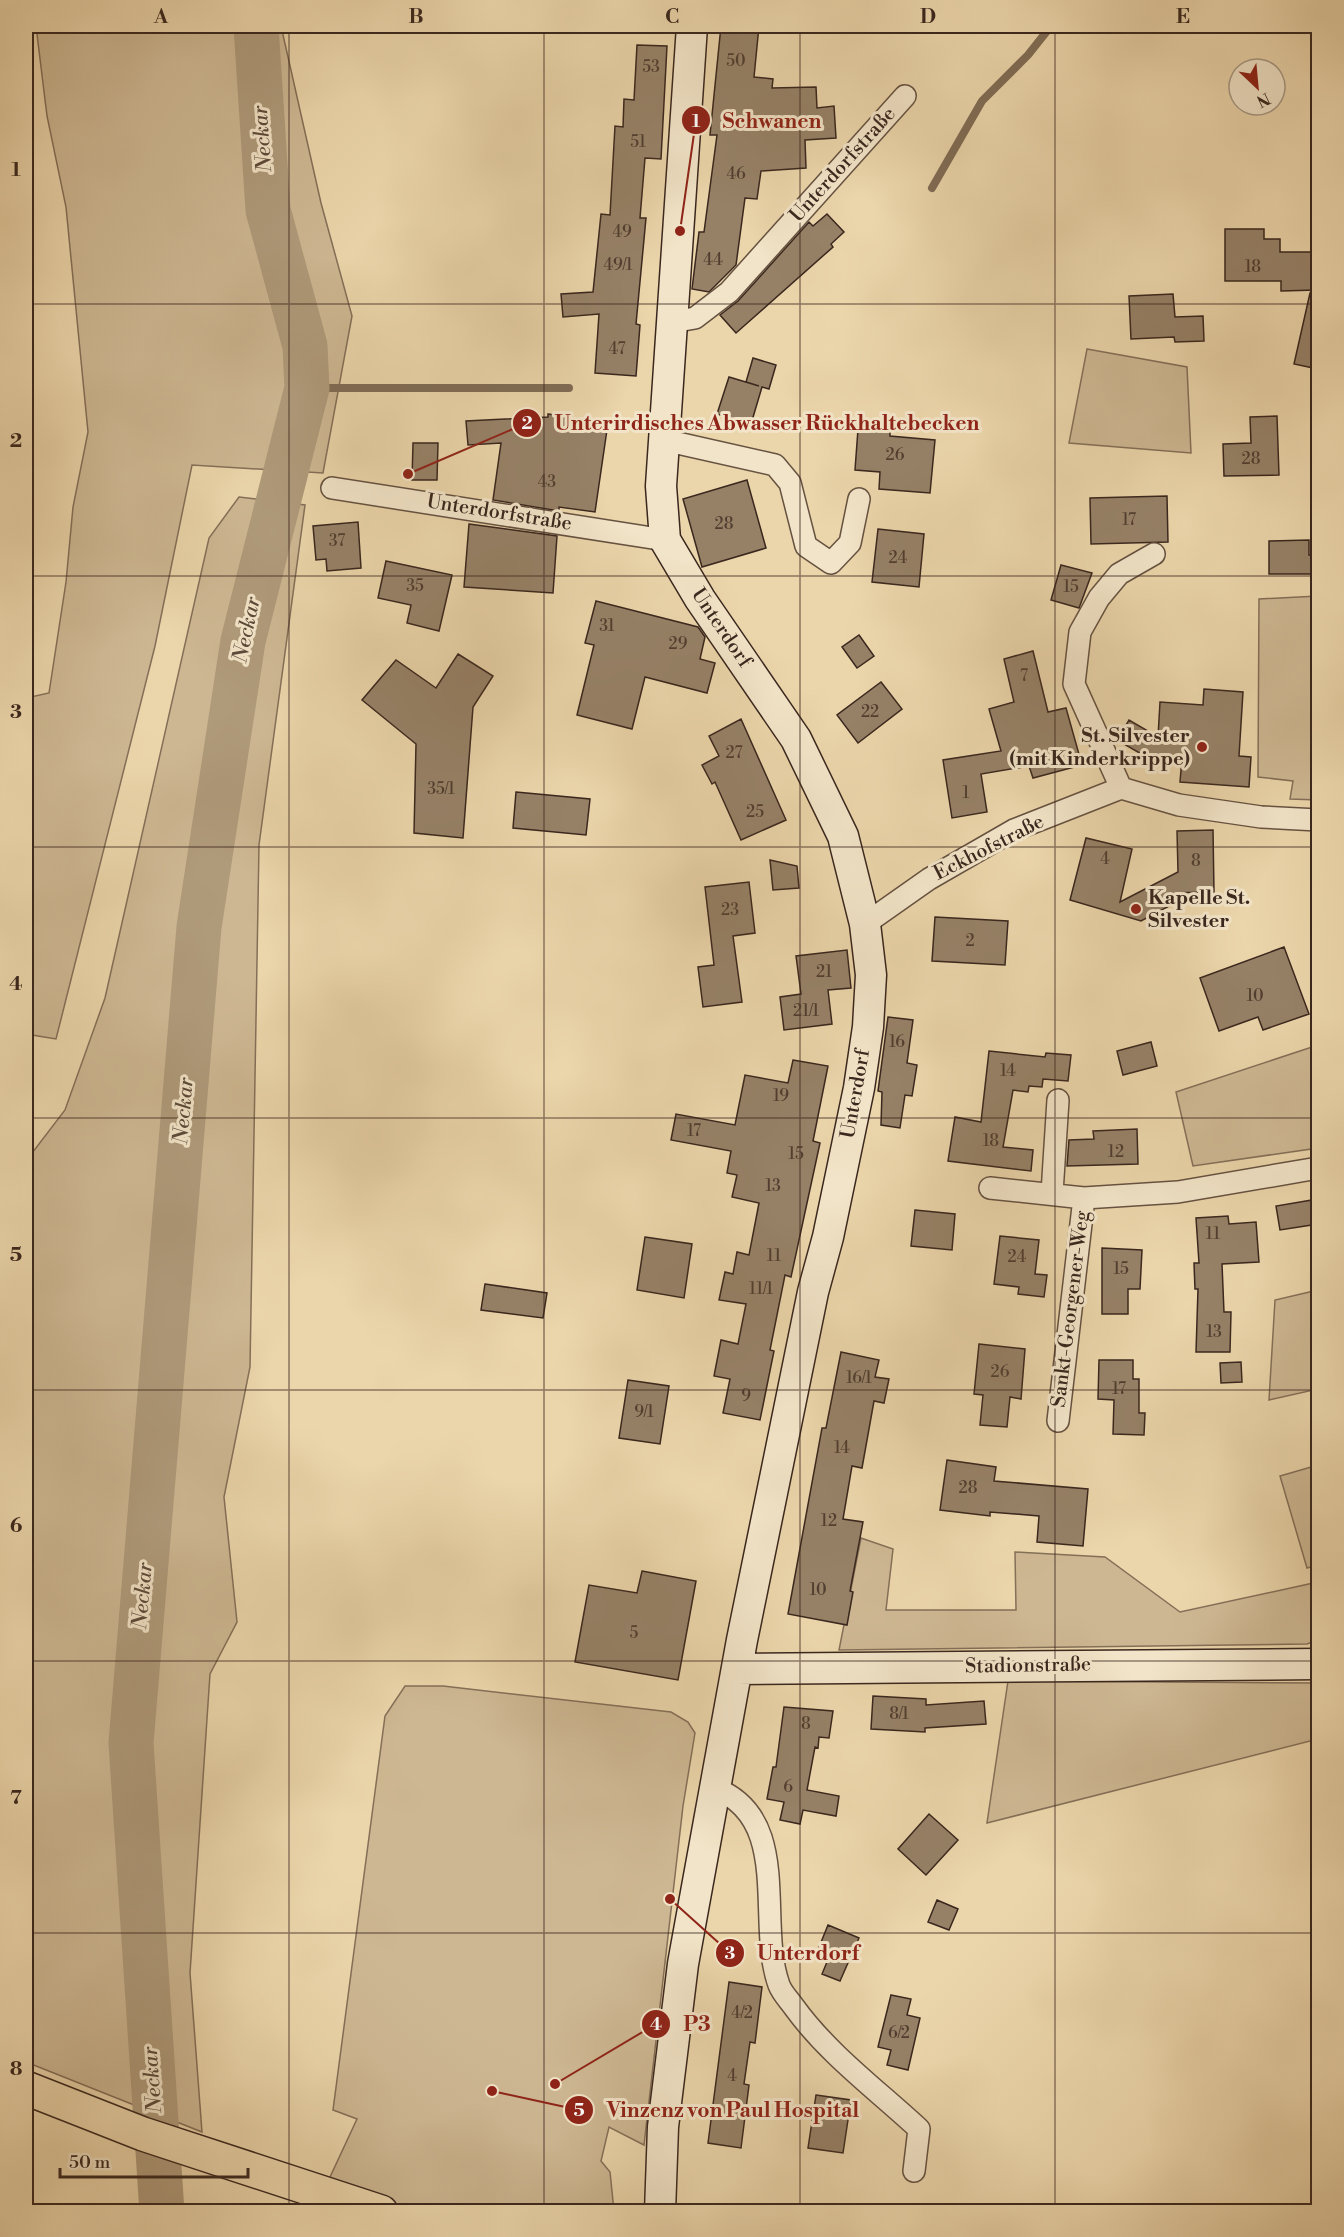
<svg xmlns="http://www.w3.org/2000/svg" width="1344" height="2237" font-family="'Libre Bodoni',serif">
  <rect width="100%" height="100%" fill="#ebd5aa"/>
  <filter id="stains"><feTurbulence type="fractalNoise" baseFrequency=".00333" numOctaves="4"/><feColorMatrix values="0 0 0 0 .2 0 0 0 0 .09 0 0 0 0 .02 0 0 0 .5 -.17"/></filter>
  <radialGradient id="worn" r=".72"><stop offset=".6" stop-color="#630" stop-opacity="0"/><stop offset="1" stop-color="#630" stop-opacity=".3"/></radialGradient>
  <path fill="#cdb792" stroke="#846f58" stroke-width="1.5" d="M 36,26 L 281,26 L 321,203 L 352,316 L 323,473 L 192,465 L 155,646 L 56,1039 L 26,1034 L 26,698 L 49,693 L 66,582 L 73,507 L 88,432 L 66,207 L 47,116 Z
    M 1087,349 L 1187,367 L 1191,453 L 1069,443 Z
    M 239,497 L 305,505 L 259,845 L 250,1367 L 224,1497 L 237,1622 L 210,1674 L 190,1973 L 202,2132 L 26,2062 L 26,1161 L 65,1110 L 105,998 L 209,538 Z
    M 1318,596 L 1318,800 L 1290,799 L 1293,781 L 1258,777 L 1259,599 Z
    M 1318,1045 L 1318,1148 L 1193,1166 L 1176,1092 Z
    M 1318,1290 L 1318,1389 L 1269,1400 L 1275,1300 Z
    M 1318,1465 L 1318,1565 L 1307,1568 L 1280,1476 Z
    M 861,1538 L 893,1549 L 886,1610 L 1016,1610 L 1015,1552 L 1105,1557 L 1180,1612 L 1318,1582 L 1318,1640 L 1307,1644 L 839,1650 Z
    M 1008,1681 L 1318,1683 L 1318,1739 L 987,1823 Z
    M 405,1686 L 443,1686 L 671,1712 L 688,1722 L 695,1733 L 683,1806 L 644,2145 L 609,2127 L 601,2161 L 610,2172 L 614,2211 L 294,2212 L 330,2177 L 357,2119 L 333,2110 L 385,1716 Z"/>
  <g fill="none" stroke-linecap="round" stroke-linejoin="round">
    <path stroke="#806c55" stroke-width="8" d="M 932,188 L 982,101 L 1028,55 L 1051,26
      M 307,388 L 569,388"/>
    <path stroke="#af9a7a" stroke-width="45" d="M 162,2212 L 131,1743 L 199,927 L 243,641 L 307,388 L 305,346 L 268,210 L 256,26"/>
  </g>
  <path fill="#968167" stroke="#3a271e" stroke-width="1.5" d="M 721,26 L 759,26 L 754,77 L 773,79 L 772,88 L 816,87 L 817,108 L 834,106 L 836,138 L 805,140 L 806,168 L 761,171 L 757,199 L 745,198 L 736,265 L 709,292 L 692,289 L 699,232 L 704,232 L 717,135 L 710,135 Z
    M 637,45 L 667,46 L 661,159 L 645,158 L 640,218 L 646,218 L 636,324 L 640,325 L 636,376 L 595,373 L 599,314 L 563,317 L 561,294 L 593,292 L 601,214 L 610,215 L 615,126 L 623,127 L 624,99 L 634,100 Z
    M 827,214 L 844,232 L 831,244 L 833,247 L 736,333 L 720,315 L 738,301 L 809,222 L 813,226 Z
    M 1225,229 L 1264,229 L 1264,239 L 1280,239 L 1280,252 L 1315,252 L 1316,290 L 1281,291 L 1281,281 L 1225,281 Z
    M 1310,293 L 1318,294 L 1318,369 L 1294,364 Z
    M 1173,294 L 1175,317 L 1203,316 L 1204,341 L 1175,342 L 1174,337 L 1131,339 L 1129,296 Z
    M 753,358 L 776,365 L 769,389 L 762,387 L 751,424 L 717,414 L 729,377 L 759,386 L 746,382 Z
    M 548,414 L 608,423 L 595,512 L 559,507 L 559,511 L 493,500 L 501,443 L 468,445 L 466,421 L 548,417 Z
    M 1277,416 L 1279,475 L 1224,476 L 1223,444 L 1251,443 L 1250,417 Z
    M 858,429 L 890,432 L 890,436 L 935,440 L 930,493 L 879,489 L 880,472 L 855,470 Z
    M 413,443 L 438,443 L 437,480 L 412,480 Z
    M 747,480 L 766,548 L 702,567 L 683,499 Z
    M 1167,496 L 1168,542 L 1091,544 L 1090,498 Z
    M 358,522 L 361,568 L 327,571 L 326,559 L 316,560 L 313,526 Z
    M 469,524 L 557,536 L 553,593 L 464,587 Z
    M 878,529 L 924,534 L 919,587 L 872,582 Z
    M 1309,540 L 1309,555 L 1318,555 L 1318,574 L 1269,574 L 1269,541 Z
    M 386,561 L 452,575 L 439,631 L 407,623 L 411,605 L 378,598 Z
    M 1061,565 L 1092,573 L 1079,608 L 1051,600 Z
    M 596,601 L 698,627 L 705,637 L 700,659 L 715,663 L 707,693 L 645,677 L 632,729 L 577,715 L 594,645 L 585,643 Z
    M 859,635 L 874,656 L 857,668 L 842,647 Z
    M 1033,651 L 1048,712 L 1066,708 L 1082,765 L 1033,778 L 1029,766 L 981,774 L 987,812 L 952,818 L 943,760 L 1001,751 L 989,709 L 1014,702 L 1004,659 Z
    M 458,654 L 493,676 L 473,707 L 463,838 L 414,833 L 416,744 L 362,700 L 396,660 L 436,688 Z
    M 881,682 L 902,709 L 858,743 L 837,715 Z
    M 1204,689 L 1243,692 L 1239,756 L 1251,757 L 1249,787 L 1180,782 L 1182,758 L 1143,755 L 1117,740 L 1129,720 L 1158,737 L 1160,702 L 1203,705 Z
    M 741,719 L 786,820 L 741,840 L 715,782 L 712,784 L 702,765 L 719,756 L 709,736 Z
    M 516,792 L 590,799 L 586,835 L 513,828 Z
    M 1213,830 L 1214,892 L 1169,893 L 1175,903 L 1141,921 L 1070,900 L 1086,838 L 1132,849 L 1120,902 L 1178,872 L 1177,831 Z
    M 770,860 L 797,866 L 799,888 L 773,890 Z
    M 749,882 L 755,933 L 733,936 L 742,1002 L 703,1007 L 698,967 L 714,965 L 705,887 Z
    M 935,917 L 1008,921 L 1005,965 L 932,961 Z
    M 1284,947 L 1309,1014 L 1263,1030 L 1258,1017 L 1219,1031 L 1200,978 Z
    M 847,950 L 851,988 L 828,990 L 832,1024 L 784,1030 L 780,997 L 801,994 L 796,956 Z
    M 888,1017 L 913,1020 L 907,1063 L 917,1065 L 912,1096 L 905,1095 L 900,1128 L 881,1125 L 882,1092 L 878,1091 Z
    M 1151,1042 L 1157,1066 L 1123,1075 L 1117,1051 Z
    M 989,1051 L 1045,1057 L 1046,1053 L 1071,1055 L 1068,1081 L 1043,1079 L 1042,1087 L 1029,1086 L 1028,1092 L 1013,1090 L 1003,1147 L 1033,1150 L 1031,1171 L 948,1161 L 955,1117 L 981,1122 Z
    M 793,1060 L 828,1066 L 813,1141 L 820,1143 L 791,1277 L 785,1275 L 770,1350 L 774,1351 L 760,1420 L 723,1413 L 730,1379 L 714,1376 L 721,1340 L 738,1344 L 746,1304 L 719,1300 L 725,1272 L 733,1274 L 737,1252 L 749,1255 L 759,1203 L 732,1197 L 737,1175 L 727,1173 L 731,1151 L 671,1140 L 676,1114 L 735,1125 L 745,1075 L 788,1083 Z
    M 1137,1129 L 1138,1164 L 1067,1166 L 1069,1140 L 1094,1139 L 1093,1131 Z
    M 1318,1199 L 1318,1224 L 1280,1230 L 1276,1206 Z
    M 915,1210 L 955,1214 L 952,1250 L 911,1246 Z
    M 1228,1216 L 1229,1224 L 1256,1222 L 1259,1262 L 1222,1264 L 1224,1312 L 1231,1312 L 1230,1352 L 1196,1352 L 1198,1289 L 1195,1289 L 1194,1263 L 1199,1263 L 1196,1218 Z
    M 1000,1236 L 1039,1240 L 1035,1274 L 1047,1275 L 1044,1297 L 1018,1294 L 1019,1287 L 994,1284 Z
    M 645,1237 L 692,1244 L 684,1298 L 637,1290 Z
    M 1102,1248 L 1142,1250 L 1140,1289 L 1128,1289 L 1128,1314 L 1102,1314 Z
    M 485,1284 L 547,1293 L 543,1318 L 481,1310 Z
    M 979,1344 L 1025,1349 L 1021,1399 L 1010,1397 L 1007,1427 L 980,1425 L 983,1395 L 974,1394 Z
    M 841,1352 L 879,1360 L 875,1377 L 889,1379 L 884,1403 L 874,1401 L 862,1468 L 852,1466 L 843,1519 L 863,1522 L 850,1591 L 853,1592 L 847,1625 L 788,1614 L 822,1428 L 826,1428 Z
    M 1099,1360 L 1133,1360 L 1133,1379 L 1139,1379 L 1139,1413 L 1145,1413 L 1144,1435 L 1113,1434 L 1114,1400 L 1098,1399 Z
    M 1241,1362 L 1242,1382 L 1221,1383 L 1220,1363 Z
    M 628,1380 L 669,1386 L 660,1444 L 619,1438 Z
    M 947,1460 L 996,1467 L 994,1481 L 1088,1489 L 1083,1546 L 1037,1542 L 1039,1516 L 990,1512 L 990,1516 L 940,1510 Z
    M 642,1571 L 696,1581 L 678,1680 L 575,1662 L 589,1585 L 637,1593 Z
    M 873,1696 L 926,1699 L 926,1705 L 984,1701 L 986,1724 L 925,1728 L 925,1732 L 871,1729 Z
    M 784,1707 L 833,1711 L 829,1738 L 819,1737 L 818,1748 L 815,1747 L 807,1790 L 839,1796 L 836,1816 L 803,1810 L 800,1824 L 780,1820 L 784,1802 L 767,1799 L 773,1767 L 776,1767 Z
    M 929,1814 L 958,1840 L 926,1875 L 898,1849 Z
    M 937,1900 L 958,1909 L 949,1930 L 928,1922 Z
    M 828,1925 L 859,1938 L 840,1981 L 822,1974 L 827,1962 L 815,1957 Z
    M 729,1982 L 762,1987 L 755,2043 L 750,2042 L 744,2084 L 749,2085 L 741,2148 L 708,2143 Z
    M 891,1995 L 911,1999 L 907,2015 L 920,2018 L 908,2070 L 887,2065 L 891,2050 L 878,2047 Z
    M 816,2095 L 851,2100 L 843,2153 L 808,2148 Z"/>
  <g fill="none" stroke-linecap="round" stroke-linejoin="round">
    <defs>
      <path id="street" d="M 672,322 L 695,318 L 729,292 L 905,96
        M 664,440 L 775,465 L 790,483 L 806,546 L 831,563 L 850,543 L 859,499
        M 332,488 L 665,540
        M 1121,788 L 1074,684 L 1080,632 L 1099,598 L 1119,574 L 1154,554
        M 865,924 L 929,879 L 1014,830 L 1121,788 L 1179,805 L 1261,817 L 1318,820
        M 990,1188 L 1084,1198 L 1178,1192 L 1318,1168
        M 1052,1193 L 1058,1100
        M 1058,1421 L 1084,1198
        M 714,1788 C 794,1818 756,1922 779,1985 C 782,1993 789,2000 794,2007 C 828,2054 877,2090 919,2129 L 914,2171"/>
      <path id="secondary" d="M 737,1669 L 1318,1664
        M 660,2212 L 663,2127 L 683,1964 L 742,1640 L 813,1292 L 828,1237 L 859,1088 L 868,1027 L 871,975 L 865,924 L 843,836 L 796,739 L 700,599 L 665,540 L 661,486 L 692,26"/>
      <path id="primary" d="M 26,2088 L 143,2134 L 381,2212"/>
    </defs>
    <use href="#street" stroke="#665241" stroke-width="24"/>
    <use href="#secondary" stroke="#3a271e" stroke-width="33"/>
    <use href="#primary" stroke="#3a271e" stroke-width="36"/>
    <use href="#street" stroke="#f2e4c8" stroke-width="21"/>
    <use href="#secondary" stroke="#f2e4c8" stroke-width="30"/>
    <use href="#primary" stroke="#ebd5aa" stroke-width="33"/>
  </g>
  <path fill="none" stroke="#3a271e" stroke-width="1.5" stroke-opacity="0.55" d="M 289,26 L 289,2212M 544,26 L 544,2212M 800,26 L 800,2212M 1055,26 L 1055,2212M 26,304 L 1318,304M 26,576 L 1318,576M 26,847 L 1318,847M 26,1118 L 1318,1118M 26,1390 L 1318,1390M 26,1661 L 1318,1661M 26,1933 L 1318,1933"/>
  <g fill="#8f2418" stroke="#f2e4c8" stroke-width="2">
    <circle cx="1202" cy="747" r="6"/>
    <circle cx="1136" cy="909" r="6"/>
  </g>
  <g text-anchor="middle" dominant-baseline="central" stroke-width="6" stroke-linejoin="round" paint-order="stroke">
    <g font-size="16" fill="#513e30">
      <text x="736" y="61">50</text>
      <text x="651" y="67">53</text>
      <text x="638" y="142">51</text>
      <text x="736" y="174">46</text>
      <text x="622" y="232">49</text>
      <text x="713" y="260">44</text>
      <text x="618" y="265">49/1</text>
      <text x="1253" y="267">18</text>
      <text x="617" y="349">47</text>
      <text x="895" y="455">26</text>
      <text x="1251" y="459">28</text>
      <text x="547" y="482">43</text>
      <text x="1129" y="520">17</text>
      <text x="724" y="524">28</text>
      <text x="337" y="541">37</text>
      <text x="898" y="558">24</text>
      <text x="415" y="586">35</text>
      <text x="1071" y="587">15</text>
      <text x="607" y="626">31</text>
      <text x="678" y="644">29</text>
      <text x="1024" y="676">7</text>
      <text x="870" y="712">22</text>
      <text x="734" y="753">27</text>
      <text x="441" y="789">35/1</text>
      <text x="966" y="793">1</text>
      <text x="755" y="812">25</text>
      <text x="1105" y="859">4</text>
      <text x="1196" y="861">8</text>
      <text x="730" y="910">23</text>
      <text x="970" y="941">2</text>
      <text x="824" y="972">21</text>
      <text x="1255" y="996">10</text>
      <text x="806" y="1011">21/1</text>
      <text x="897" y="1042">16</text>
      <text x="1008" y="1071">14</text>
      <text x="781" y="1096">19</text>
      <text x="694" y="1131">17</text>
      <text x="991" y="1141">18</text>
      <text x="1116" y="1152">12</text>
      <text x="796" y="1154">15</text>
      <text x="773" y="1186">13</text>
      <text x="1213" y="1234">11</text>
      <text x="774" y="1256">11</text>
      <text x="1017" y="1257">24</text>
      <text x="1121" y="1269">15</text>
      <text x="761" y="1289">11/1</text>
      <text x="1214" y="1332">13</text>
      <text x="1000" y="1372">26</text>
      <text x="859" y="1378">16/1</text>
      <text x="1119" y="1389">17</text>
      <text x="746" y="1396">9</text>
      <text x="644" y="1412">9/1</text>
      <text x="842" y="1448">14</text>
      <text x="968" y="1488">28</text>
      <text x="829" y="1521">12</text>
      <text x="818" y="1590">10</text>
      <text x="634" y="1633">5</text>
      <text x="899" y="1714">8/1</text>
      <text x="806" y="1724">8</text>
      <text x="788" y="1787">6</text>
      <text x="742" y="2013">4/2</text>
      <text x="899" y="2033">6/2</text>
      <text x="732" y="2076">4</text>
    </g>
    <g font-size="20" fill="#3a271e" stroke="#f2e4c8">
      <text transform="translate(843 165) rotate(-48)">Unterdorfstraße</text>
      <text transform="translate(499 513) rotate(9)">Unterdorfstraße</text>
      <text transform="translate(721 628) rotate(56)">Unterdorf</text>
      <text transform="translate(989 848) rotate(-27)">Eckhofstraße</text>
      <text transform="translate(856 1094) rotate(-80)">Unterdorf</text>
      <text transform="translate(1071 1309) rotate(-83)">Sankt-Georgener-Weg</text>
      <text transform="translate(1028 1666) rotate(-1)">Stadionstraße</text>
    </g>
    <g font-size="20" font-weight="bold" fill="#3a271e" stroke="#f2e4c8" text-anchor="end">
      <text x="1190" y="736">St. Silvester<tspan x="1190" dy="23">(mit Kinderkrippe)</tspan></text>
      <text x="1148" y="898" text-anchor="start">Kapelle St.<tspan x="1148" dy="23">Silvester</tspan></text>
    </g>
    <g font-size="21" font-style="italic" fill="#5d4a3a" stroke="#f2e4c8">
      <text transform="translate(263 139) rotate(-94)">Neckar</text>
      <text transform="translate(247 630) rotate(-78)">Neckar</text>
      <text transform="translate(184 1111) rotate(-85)">Neckar</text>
      <text transform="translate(143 1596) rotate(-85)">Neckar</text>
      <text transform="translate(153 2080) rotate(-94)">Neckar</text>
    </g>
  </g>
  <path fill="none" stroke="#8f2418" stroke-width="2" d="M680 231L696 120M408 474L527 423M670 1899L730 1953M555 2084L656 2024M492 2091L579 2110"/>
  <g fill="#8f2418" stroke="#f2e4c8" stroke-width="2">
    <circle cx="680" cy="231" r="6"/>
    <circle cx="408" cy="474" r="6"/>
    <circle cx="670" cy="1899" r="6"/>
    <circle cx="555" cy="2084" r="6"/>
    <circle cx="492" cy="2091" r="6"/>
    <circle cx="696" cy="120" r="15"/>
    <circle cx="527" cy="423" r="15"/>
    <circle cx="730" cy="1953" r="15"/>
    <circle cx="656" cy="2024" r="15"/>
    <circle cx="579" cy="2110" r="15"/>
  </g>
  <g font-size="18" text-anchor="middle" font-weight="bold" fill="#fff">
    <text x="696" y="127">1</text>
    <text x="527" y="429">2</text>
    <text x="730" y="1959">3</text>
    <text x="656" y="2030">4</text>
    <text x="579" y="2116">5</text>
  </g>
  <g font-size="21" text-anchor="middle" font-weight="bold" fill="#8f2418" stroke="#f2e4c8" stroke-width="6" stroke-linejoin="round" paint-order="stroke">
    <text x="772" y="128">Schwanen</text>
    <text x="767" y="430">Unterirdisches Abwasser Rückhaltebecken</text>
    <text x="808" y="1960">Unterdorf</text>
    <text x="697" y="2031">P3</text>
    <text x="733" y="2117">Vinzenz von Paul Hospital</text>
  </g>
  <rect width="1344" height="2237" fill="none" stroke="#ebd5aa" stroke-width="66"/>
  <g transform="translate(1257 87) rotate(154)"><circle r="28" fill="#f2e4c8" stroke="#a89884" stroke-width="1.5"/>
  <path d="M0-4.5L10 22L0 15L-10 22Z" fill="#8f2418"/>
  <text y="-9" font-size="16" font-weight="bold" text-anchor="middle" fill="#3a271e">N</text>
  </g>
  <path d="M60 2168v9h188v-9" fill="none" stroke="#3a271e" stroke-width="3"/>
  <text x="69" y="2168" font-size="18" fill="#3a271e" stroke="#f2e4c8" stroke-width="4.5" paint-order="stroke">50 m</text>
  <rect x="33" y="33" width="1278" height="2171" fill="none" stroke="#3a271e" stroke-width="2"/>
  <g font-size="20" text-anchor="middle" font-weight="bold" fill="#3a271e">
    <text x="161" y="23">A</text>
    <text x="416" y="23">B</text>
    <text x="672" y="23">C</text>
    <text x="928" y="23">D</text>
    <text x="1183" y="23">E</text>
    <text x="16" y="176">1</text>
    <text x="16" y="447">2</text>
    <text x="16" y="718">3</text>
    <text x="16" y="990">4</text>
    <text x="16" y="1261">5</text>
    <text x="16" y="1532">6</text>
    <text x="16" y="1804">7</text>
    <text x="16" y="2075">8</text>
  </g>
  <rect width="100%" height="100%" filter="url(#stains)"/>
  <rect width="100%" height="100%" fill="url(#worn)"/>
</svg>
